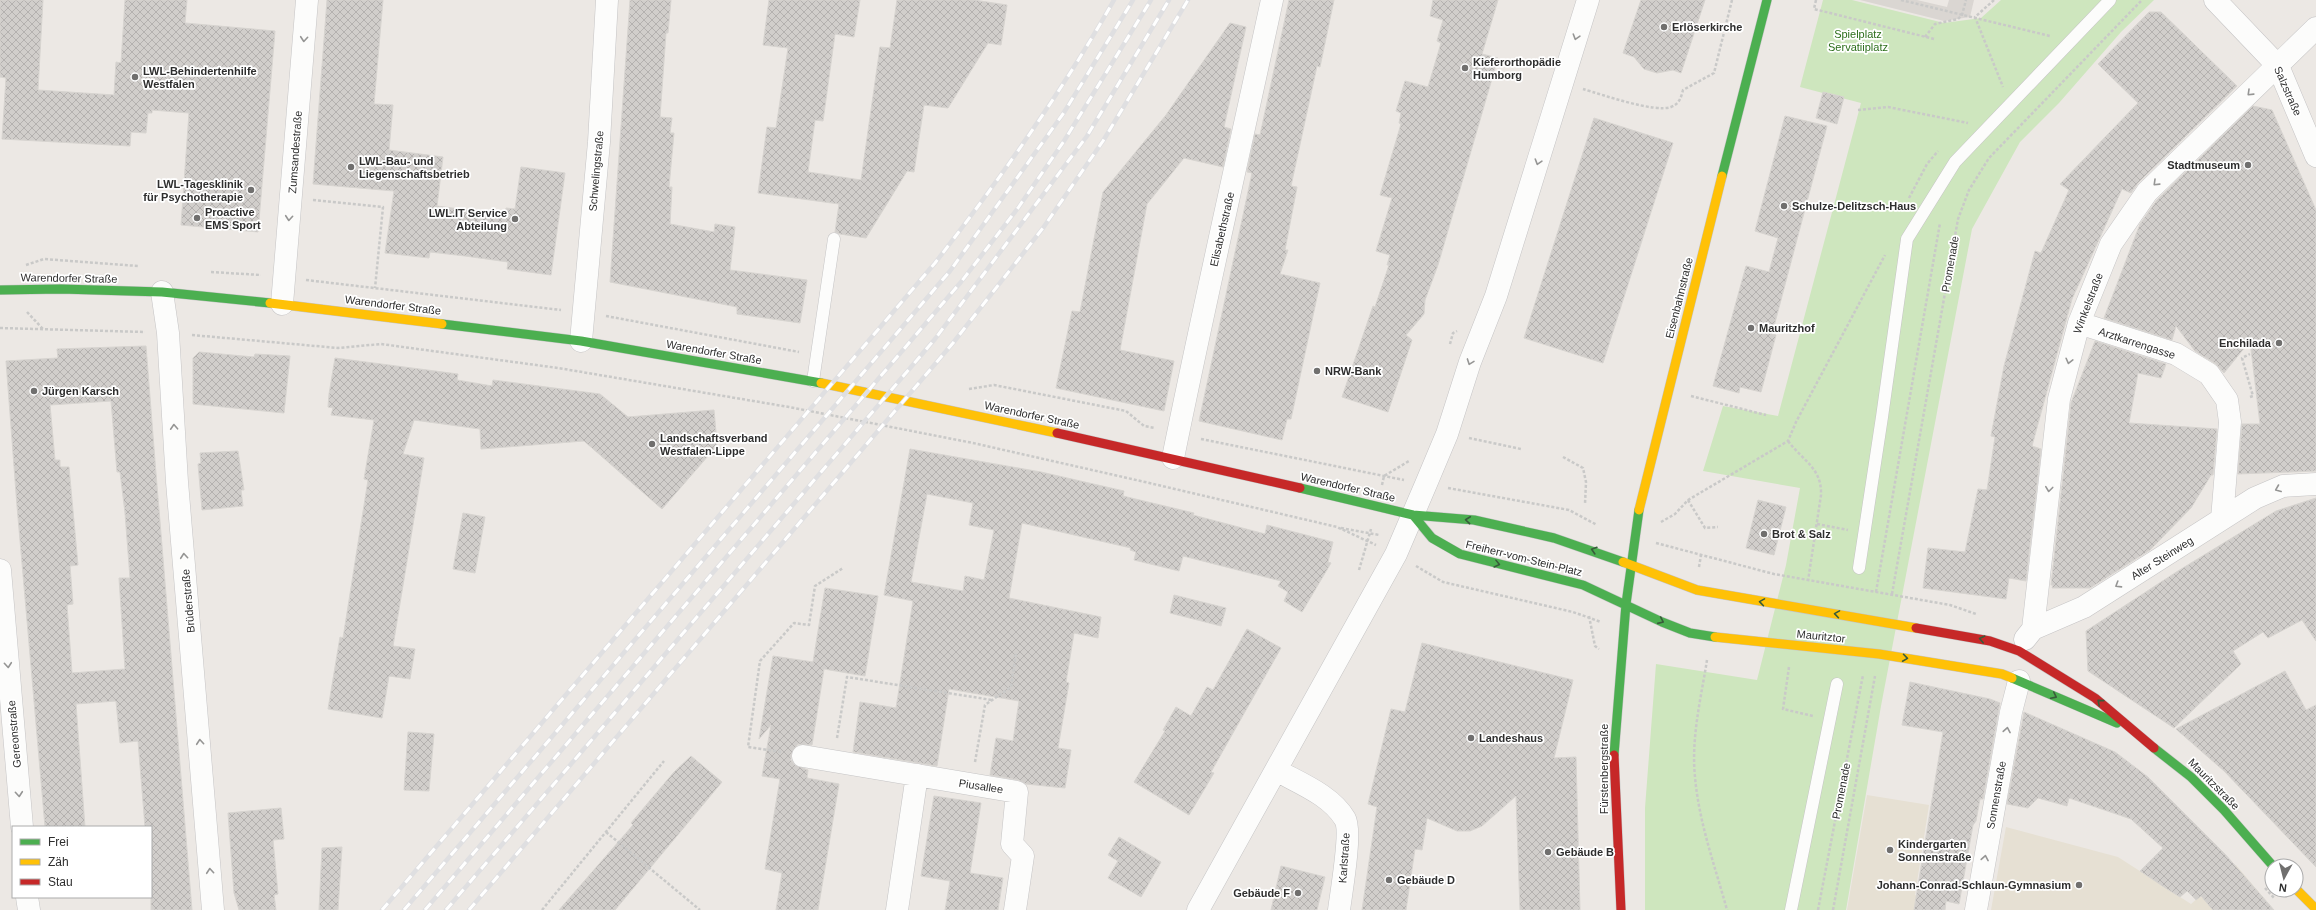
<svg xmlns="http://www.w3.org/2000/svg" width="2316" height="910" font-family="Helvetica,sans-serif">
  <defs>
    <pattern id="building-cross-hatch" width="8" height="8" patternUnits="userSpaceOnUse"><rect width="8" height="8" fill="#d1cecb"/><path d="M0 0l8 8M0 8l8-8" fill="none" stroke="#b4b1af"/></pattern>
  </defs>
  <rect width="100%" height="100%" fill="#ece8e4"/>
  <path fill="#e6e0d3" d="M 1867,795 L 1929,805 L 1915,895 L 1946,901 L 1945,910 L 1847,910 Z
    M 2006,827 L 2118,857 L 2191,904 L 2236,865 L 2274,910 L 1991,910 Z"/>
  <path fill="#cee6be" d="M 1823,0 L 1852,0 L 1944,23 L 1981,18 L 2001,0 L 2154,0 L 2121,32 L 2059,103 L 2020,142 L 1972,229 L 1881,706 L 1846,910 L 1645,910 L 1645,808 L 1656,664 L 1757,680 L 1786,565 L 1800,488 L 1703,471 L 1723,406 L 1778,416 L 1861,103 L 1800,87 Z"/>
  <path fill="#dad6d2" d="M 1860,0 L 1917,0 L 1947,7 L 1949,0 L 1974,0 L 1970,17 L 1944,21 Z"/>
  <path fill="url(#building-cross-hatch)" stroke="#d7d4d0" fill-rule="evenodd" d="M 0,0 L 43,0 L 38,90 L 114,95 L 116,62 L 121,63 L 125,0 L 187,0 L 185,23 L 275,31 L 258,232 L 181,225 L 189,113 L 152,110 L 152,113 L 148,113 L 146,133 L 131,132 L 130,146 L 2,139 L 6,78 L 0,77 Z
    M 327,0 L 383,0 L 374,104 L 393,105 L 389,150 L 443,157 L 437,206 L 505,215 L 506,208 L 515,209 L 521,167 L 565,173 L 551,275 L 507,269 L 508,262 L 465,256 L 430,252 L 429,258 L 385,253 L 394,191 L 313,184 Z
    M 630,0 L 671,0 L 668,33 L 666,33 L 660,117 L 672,118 L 670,133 L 674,133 L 669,187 L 672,187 L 670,224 L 714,232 L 715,224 L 735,227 L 730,270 L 807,280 L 800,323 L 737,314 L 737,307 L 610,282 Z
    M 769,0 L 860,0 L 854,37 L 835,34 L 823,121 L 815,120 L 808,172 L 861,180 L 880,47 L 890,48 L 897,0 L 974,0 L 1007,5 L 1001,45 L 988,43 L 948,108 L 924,105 L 914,172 L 907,171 L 866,238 L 840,234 L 835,232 L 839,204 L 758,193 L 767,127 L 776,128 L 788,48 L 763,45 Z
    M 1289,0 L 1334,0 L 1320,67 L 1317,66 L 1291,186 L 1297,187 L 1285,250 L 1288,250 L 1280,274 L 1320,283 L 1291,419 L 1287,419 L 1282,440 L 1199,421 L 1252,173 L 1247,172 L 1255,134 L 1260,135 Z
    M 1433,0 L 1498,0 L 1482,54 L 1498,58 L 1438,265 L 1425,300 L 1424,314 L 1406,335 L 1412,340 L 1388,412 L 1342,397 L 1373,306 L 1375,307 L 1389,265 L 1387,265 L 1390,255 L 1376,251 L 1392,198 L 1380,195 L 1401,124 L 1399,123 L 1401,113 L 1396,111 L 1405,81 L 1428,87 L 1441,43 L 1437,41 L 1443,20 L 1430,16 Z
    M 1641,0 L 1705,0 L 1681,73 L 1673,70 L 1657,73 L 1644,69 L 1634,57 L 1623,53 Z
    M 2149,12 L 2161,12 L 2237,86 L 2138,183 L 2131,193 L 2122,189 L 2072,299 L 2032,446 L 2041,449 L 2026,581 L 2009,578 L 2006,599 L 1923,588 L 1928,548 L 1965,552 L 1978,489 L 1987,490 L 1995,437 L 1991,436 L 2004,366 L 2035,251 L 2041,253 L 2069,190 L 2060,184 L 2138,103 L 2098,64 Z
    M 1230,23 L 1246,27 L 1224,127 L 1231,129 L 1223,167 L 1184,158 L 1147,204 L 1120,350 L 1174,361 L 1164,411 L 1056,388 L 1072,311 L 1080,312 L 1103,192 L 1166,115 Z
    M 1823,92 L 1844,97 L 1837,124 L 1816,118 Z
    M 2253,106 L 2272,110 L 2316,210 L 2316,471 L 2238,474 L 2242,424 L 2260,424 L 2250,341 L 2224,373 L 2216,364 L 2195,351 L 2176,326 L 2172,340 L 2104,318 L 2140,224 L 2157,200 Z
    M 1785,116 L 1827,126 L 1772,334 L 1776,335 L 1761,392 L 1740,387 L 1739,393 L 1713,386 L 1746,266 L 1769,272 L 1778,238 L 1755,231 Z
    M 1594,118 L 1673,143 L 1603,363 L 1524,338 Z
    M 2095,341 L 2166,364 L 2161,378 L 2138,373 L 2129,423 L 2217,429 L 2213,475 L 2211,475 L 2191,508 L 2150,550 L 2090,588 L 2052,588 L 2053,585 L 2051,585 L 2071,403 Z
    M 146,346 L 155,461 L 192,910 L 151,910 L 151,827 L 145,827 L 138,741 L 120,743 L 116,701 L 76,704 L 85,827 L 45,827 L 17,506 L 6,361 L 58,358 L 57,349 ZM 111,401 L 117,472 L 120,472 L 125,513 L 130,578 L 119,578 L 125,669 L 72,673 L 67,605 L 73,604 L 70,566 L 78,565 L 69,467 L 60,467 L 60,460 L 55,460 L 50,405 Z
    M 199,352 L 254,357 L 255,354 L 290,356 L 284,413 L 193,404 L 193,358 Z
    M 335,358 L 458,374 L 457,380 L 492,386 L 493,380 L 600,394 L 628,417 L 714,410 L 717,443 L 715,448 L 662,509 L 584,441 L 481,449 L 480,429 L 414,420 L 403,454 L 424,458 L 393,646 L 415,649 L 410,679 L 389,676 L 382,718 L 328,709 L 340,637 L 343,638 L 368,480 L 364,479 L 374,420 L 331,415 L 333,408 L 328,407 L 329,394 Z
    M 910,449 L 1041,472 L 1124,491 L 1123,496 L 1194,513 L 1193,515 L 1265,534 L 1267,525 L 1333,542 L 1328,562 L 1331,563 L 1302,612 L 1284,601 L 1288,592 L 1278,586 L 1281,581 L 1183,556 L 1179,571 L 1134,560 L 1136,552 L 1130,550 L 1131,548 L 1022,523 L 1009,598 L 1101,617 L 1098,638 L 1074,633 L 1066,682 L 1069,683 L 1058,748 L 1071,750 L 1065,788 L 1026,784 L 1019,780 L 990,775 L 996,738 L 1013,741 L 1019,701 L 949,689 L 937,766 L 853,752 L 860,702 L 896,708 L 913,601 L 884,595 ZM 927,494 L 973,503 L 969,525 L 994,530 L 984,580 L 965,576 L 963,591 L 911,582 Z
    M 238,451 L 244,490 L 241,490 L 243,506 L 202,510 L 198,464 L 201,463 L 200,453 Z
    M 2316,498 L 2316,641 L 2302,620 L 2268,638 L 2263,632 L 2233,651 L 2241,664 L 2174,728 L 2088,671 L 2086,631 L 2178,571 L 2276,511 Z
    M 1758,500 L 1786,507 L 1774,555 L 1746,548 Z
    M 463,513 L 485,517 L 475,573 L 453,569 Z
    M 825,588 L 878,596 L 865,676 L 824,669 L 812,745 L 798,744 L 791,754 L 791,760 L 795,765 L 808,770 L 807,778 L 839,784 L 818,910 L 776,910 L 782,873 L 765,869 L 780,779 L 762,776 L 771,725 L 759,739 L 773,656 L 813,662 Z
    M 1174,595 L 1226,608 L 1221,626 L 1170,613 Z
    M 1247,629 L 1281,648 L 1211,772 L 1214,773 L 1189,815 L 1134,782 L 1165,731 L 1163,730 L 1176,707 L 1191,716 L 1207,687 L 1213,690 Z
    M 1422,643 L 1573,680 L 1554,758 L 1576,757 L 1580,910 L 1520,910 L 1516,796 L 1482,826 L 1470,831 L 1457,831 L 1427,818 L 1422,850 L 1415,849 L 1406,910 L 1362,910 L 1377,807 L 1368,804 L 1391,709 L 1405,712 Z
    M 2285,671 L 2306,710 L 2316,705 L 2316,867 L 2224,771 L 2176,729 Z
    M 1910,682 L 1990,699 L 2000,703 L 1983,799 L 1980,799 L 1976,821 L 1973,825 L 1959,904 L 1946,901 L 1945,910 L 1914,910 L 1943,732 L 1902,725 Z
    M 2024,712 L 2115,752 L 2148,777 L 2225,854 L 2274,910 L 2213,910 L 2201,896 L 2196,900 L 2187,891 L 2180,897 L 2164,887 L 2140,871 L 2163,848 L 2131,819 L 2069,798 L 2067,806 L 2038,798 L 2028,808 L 2007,804 Z
    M 408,732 L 434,734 L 429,791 L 404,790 Z
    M 691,756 L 722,782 L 615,910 L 559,910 L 633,825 L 631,823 L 674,772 Z
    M 934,796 L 981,803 L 970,873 L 1003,878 L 998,910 L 945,910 L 950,881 L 921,876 Z
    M 281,808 L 284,839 L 273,840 L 278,894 L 274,895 L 276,910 L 239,910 L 234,893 L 228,813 Z
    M 1119,837 L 1161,862 L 1141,897 L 1108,878 L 1118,861 L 1108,855 Z
    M 342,847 L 338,910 L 319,910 L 322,848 Z
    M 1281,866 L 1325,877 L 1317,910 L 1271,910 Z"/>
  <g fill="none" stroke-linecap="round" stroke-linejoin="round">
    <defs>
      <path id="lane" d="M 813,381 L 834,239
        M 1859,568 L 1882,417 L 1907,239 L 1955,162 L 2110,0
        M 1791,910 L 1837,684"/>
      <path id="street" d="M 2215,0 L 2278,66 L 2316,156
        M 162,292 L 168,333 L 177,482 L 213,910
        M 282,304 L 307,0
        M 2079,323 L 2176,354 L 2209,374 L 2227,400 L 2230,422 L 2222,519
        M 581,341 L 599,142 L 607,0
        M 1173,458 C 1204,305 1239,153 1272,0
        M 0,570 L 22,827
        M 2033,629 L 2059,399 L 2079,323 L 2111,244 L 2147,192 L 2316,28
        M 2025,639 L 2033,629 L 2084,607 L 2255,498 L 2283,486 L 2316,484
        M 803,756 L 1017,792 L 1012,844 L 1023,856 L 1015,910
        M 1276,770 C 1299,783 1331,795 1345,819 C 1352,831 1341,894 1339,910
        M 27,897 L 29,910
        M 897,910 L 917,775
        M 1198,910 L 1396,554 L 1426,484 L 1447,434 L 1470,362 L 1496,296 L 1588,0
        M 1976,910 L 2011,712 L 2019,681"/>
      <path id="fast" d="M 1722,176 L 1767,0
        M 0,290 L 61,289 L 162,292 L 270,303
        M 442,324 L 581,341 L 821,383
        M 1300,488 L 1413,515 L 1474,520 L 1554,538 L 1623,562
        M 1413,515 L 1432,538 L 1460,554 L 1583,585 L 1662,622 L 1690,633 L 1715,637
        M 2012,678 L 2117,723
        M 2154,748 L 2191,777 L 2224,810 L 2273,866
        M 1614,755 L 1626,604 L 1639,510"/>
      <path id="slow" d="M 270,303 L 442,324
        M 821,383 L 1057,433
        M 1639,510 L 1722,176
        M 1623,562 L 1697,590 L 1916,628
        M 1715,637 L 1879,654 L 2002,674 L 2012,678
        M 2296,889 L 2316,909"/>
      <path id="jam" d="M 1057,433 L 1300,488
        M 1916,628 L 1990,641 L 2019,651 L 2095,698 L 2154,748
        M 1614,755 L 1621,910"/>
    </defs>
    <use href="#lane" stroke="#c5c4c5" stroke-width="13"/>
    <use href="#street" stroke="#c5c4c5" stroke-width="23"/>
    <use href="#fast" stroke="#c5c4c5" stroke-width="10"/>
    <use href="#slow" stroke="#c5c4c5" stroke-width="10"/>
    <use href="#jam" stroke="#c5c4c5" stroke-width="10"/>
    <path stroke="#c9c9c8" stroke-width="2.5" stroke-dasharray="3 2" stroke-linecap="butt" d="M 1816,0 L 1814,9 L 1934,39
      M 1901,0 L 2050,36
      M 1994,0 L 1975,17 L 2003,87
      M 1925,37 L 1935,24 L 1958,19 L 1962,15 L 1966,0
      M 1583,89 C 1603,95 1655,113 1671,107 C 1679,104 1681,98 1683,90 L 1714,73 L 1732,0
      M 1858,110 L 1888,107 L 1968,123
      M 1909,198 L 1927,164 L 1938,151
      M 313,200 L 383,207 L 375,288
      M 26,265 L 44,259 L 138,266
      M 211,272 L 261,275
      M 306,280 L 561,310
      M 27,312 L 43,329
      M 606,316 L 799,352
      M 0,328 L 145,332
      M 192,335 L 338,348 L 381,344 L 558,368 L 789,407 L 973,443 L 1145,482 L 1337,527 L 1376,545
      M 1450,344 L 1453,333 L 1457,331
      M 969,389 L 994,385 L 1126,411 L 1144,426 L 1155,428
      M 1691,396 L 1766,415
      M 2250,397 L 2253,396 L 2242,358 L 2250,354
      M 1469,438 L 1521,449
      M 1201,439 L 1404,480
      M 1788,441 C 1803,461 1822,468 1821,495 L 1808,581
      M 1563,457 L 1583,468 L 1586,482 L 1585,504
      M 1382,485 L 1384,476 L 1409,461
      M 1448,488 L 1569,510 L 1597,525
      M 1688,500 L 1705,528 L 1718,527
      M 1661,522 L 1675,514 L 1688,500 L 1788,441 L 1796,422 L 1885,255
      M 1817,524 L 1848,530
      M 1341,528 L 1379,535
      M 1656,543 L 1774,574 L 1950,605 L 1976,614
      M 1416,566 L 1443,582 L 1573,612 L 1601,622
      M 1699,567 L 1701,555
      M 1359,570 L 1371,529
      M 1876,592 L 1940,223
      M 1892,594 L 1958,219 L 1969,190 L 1989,158 L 2142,0
      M 1589,616 L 1595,646 L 1599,649
      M 1707,660 C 1701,698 1691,738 1695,777 C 1699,823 1715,866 1727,910
      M 1789,667 L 1783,709 L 1813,716
      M 837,738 L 847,677 L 992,700
      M 781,752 L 748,747 L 760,661 L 794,623 L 809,625 L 815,586 L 843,568
      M 975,762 L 985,705 L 1011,687 L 1016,653
      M 606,832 L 700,910
      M 2265,888 L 2274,898
      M 542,910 L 664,761
      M 1818,910 L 1863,675
      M 1833,910 L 1875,676"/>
    <use href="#lane" stroke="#fcfcfb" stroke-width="12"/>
    <use href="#street" stroke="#fcfcfb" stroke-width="22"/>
    <use href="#fast" stroke="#4caf50" stroke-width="9"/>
    <use href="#slow" stroke="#ffc107" stroke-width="9"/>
    <use href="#jam" stroke="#c62828" stroke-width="9"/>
    <defs>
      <path id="rail" d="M 382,910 L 935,263 C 1000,179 1062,92 1114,0
        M 404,910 L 950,271 L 1063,114 L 1133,0
        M 425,910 L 961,282 L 1018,208 L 1064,141 L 1151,0
        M 446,910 L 935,339 L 1087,136 L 1169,0
        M 469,910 L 953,343 L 1043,228 L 1103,141 L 1188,0"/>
    </defs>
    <use href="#rail" stroke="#dfdfe1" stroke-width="4.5"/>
    <use href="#rail" stroke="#fff" stroke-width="3" stroke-dasharray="9" stroke-linecap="butt"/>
  </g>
  <defs><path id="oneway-chevron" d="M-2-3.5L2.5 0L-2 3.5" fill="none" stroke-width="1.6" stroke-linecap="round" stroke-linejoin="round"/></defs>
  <g stroke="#959594">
    <use href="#oneway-chevron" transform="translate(1576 37) rotate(107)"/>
    <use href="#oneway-chevron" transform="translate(304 39) rotate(95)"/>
    <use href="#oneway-chevron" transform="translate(2250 93) rotate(136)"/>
    <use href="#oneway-chevron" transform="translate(1538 162) rotate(107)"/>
    <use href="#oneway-chevron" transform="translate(2156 183) rotate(136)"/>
    <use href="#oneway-chevron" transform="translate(289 218) rotate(95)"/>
    <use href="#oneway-chevron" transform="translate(2069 361) rotate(104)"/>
    <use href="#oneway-chevron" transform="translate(1470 362) rotate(110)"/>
    <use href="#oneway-chevron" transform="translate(174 427) rotate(-93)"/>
    <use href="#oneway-chevron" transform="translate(2049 489) rotate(97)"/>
    <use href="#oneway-chevron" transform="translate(2278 489) rotate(158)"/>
    <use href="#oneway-chevron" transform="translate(184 556) rotate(-95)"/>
    <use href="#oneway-chevron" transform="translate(2118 585) rotate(148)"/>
    <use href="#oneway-chevron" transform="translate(8 665) rotate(85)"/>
    <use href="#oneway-chevron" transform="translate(2007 730) rotate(-80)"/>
    <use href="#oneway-chevron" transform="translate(200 742) rotate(-95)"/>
    <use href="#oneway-chevron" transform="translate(19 794) rotate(85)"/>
    <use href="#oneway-chevron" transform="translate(1985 858) rotate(-80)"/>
    <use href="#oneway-chevron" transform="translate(210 871) rotate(-95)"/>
  </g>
  <g stroke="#385b3a">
    <use href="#oneway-chevron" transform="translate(1468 520) rotate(-174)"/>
    <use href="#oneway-chevron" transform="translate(1594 550) rotate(-163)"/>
    <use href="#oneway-chevron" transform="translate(1497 564) rotate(14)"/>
    <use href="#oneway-chevron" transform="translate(1762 602) rotate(-171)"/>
    <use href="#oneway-chevron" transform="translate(1837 614) rotate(-171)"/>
    <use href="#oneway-chevron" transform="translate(1661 621) rotate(24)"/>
    <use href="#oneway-chevron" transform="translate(1982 639) rotate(-167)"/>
    <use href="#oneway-chevron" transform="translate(1905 658) rotate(8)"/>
    <use href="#oneway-chevron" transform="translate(2054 696) rotate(26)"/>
    <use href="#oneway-chevron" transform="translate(2100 702) rotate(-139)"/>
  </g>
  <g fill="#706f6e" stroke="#fff" stroke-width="1.5">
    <circle cx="1664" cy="27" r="4"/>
    <circle cx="1465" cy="68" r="4"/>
    <circle cx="135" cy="77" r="4"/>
    <circle cx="2248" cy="165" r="4"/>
    <circle cx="351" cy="167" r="4"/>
    <circle cx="251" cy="190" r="4"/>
    <circle cx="1784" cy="206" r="4"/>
    <circle cx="197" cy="218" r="4"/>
    <circle cx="515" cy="219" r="4"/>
    <circle cx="1751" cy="328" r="4"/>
    <circle cx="2279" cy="343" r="4"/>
    <circle cx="1317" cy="371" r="4"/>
    <circle cx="34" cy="391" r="4"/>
    <circle cx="652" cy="444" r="4"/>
    <circle cx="1764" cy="534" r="4"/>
    <circle cx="1471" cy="738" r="4"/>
    <circle cx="1890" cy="850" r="4"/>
    <circle cx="1548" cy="852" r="4"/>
    <circle cx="1389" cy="880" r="4"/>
    <circle cx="2079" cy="885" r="4"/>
    <circle cx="1298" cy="893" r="4"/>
  </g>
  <g text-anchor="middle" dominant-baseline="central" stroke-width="3.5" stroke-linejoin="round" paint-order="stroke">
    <g font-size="11" font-weight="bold" fill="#2e2e2e" stroke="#fff" text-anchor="start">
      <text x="1672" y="27">Erlöserkirche</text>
      <text x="1473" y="62">Kieferorthopädie<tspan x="1473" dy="13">Humborg</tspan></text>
      <text x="143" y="71">LWL-Behindertenhilfe<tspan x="143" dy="13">Westfalen</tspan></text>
      <text x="359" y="161">LWL-Bau- und<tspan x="359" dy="13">Liegenschaftsbetrieb</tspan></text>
      <text x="2240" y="165" text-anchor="end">Stadtmuseum</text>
      <text x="243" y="184" text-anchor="end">LWL-Tagesklinik<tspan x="243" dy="13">für Psychotherapie</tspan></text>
      <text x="1792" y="206">Schulze-Delitzsch-Haus</text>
      <text x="205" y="212">Proactive<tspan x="205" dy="13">EMS Sport</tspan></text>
      <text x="507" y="213" text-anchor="end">LWL.IT Service<tspan x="507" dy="13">Abteilung</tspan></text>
      <text x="1759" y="328">Mauritzhof</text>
      <text x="2271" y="343" text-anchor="end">Enchilada</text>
      <text x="1325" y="371">NRW-Bank</text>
      <text x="42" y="391">Jürgen Karsch</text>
      <text x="660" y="438">Landschaftsverband<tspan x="660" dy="13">Westfalen-Lippe</tspan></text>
      <text x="1772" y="534">Brot &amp; Salz</text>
      <text x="1479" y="738">Landeshaus</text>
      <text x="1898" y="844">Kindergarten<tspan x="1898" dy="13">Sonnenstraße</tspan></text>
      <text x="1556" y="852">Gebäude B</text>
      <text x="1397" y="880">Gebäude D</text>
      <text x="2071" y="885" text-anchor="end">Johann-Conrad-Schlaun-Gymnasium</text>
      <text x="1290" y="893" text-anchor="end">Gebäude F</text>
    </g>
    <g font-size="11" fill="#2c6e1b" stroke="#fff">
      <text x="1858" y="34">Spielplatz<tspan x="1858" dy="13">Servatiiplatz</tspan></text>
    </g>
    <g font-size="11" fill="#2e2e2e" stroke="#fff">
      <text transform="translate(2288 91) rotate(66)">Salzstraße</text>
      <text transform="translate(295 152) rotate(-86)">Zumsandestraße</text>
      <text transform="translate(596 171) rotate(-85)">Schwelingstraße</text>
      <text transform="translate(1222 229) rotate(-77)">Elisabethstraße</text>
      <text transform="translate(1950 264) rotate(-80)">Promenade</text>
      <text transform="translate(69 278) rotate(1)">Warendorfer Straße</text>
      <text transform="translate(1679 298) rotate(-76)">Eisenbahnstraße</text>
      <text transform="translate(2088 303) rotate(-69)">Winkelstraße</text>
      <text transform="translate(393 305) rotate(7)">Warendorfer Straße</text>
      <text transform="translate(2137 343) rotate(18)">Arztkarrengasse</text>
      <text transform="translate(714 352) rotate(10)">Warendorfer Straße</text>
      <text transform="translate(1032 415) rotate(12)">Warendorfer Straße</text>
      <text transform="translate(1348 487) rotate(13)">Warendorfer Straße</text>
      <text transform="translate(1524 558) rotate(14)">Freiherr-vom-Stein-Platz</text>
      <text transform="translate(2162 558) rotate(-32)">Alter Steinweg</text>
      <text transform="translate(188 601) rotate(-95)">Brüderstraße</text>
      <text transform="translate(1821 636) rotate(6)">Mauritztor</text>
      <text transform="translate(14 734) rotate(-95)">Gereonstraße</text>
      <text transform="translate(1604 769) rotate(-90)">Fürstenbergstraße</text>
      <text transform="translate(2214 784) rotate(45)">Mauritzstraße</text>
      <text transform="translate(981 786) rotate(9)">Piusallee</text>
      <text transform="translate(1841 791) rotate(-79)">Promenade</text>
      <text transform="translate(1996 795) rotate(-80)">Sonnenstraße</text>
      <text transform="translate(1344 858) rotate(-86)">Karlstraße</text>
    </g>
  </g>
  <rect x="12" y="826" width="140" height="72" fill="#ffffff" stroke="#ababab"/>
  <rect x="20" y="839" width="20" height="6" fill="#4caf50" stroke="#ababab"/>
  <text x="48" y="846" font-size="12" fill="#2e2e2e">Frei</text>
  <rect x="20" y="859" width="20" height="6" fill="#ffc107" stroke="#ababab"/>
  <text x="48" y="866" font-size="12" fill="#2e2e2e">Zäh</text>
  <rect x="20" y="879" width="20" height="6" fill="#c62828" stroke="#ababab"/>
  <text x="48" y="886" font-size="12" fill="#2e2e2e">Stau</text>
  <g transform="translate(2284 878) rotate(187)"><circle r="19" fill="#ffffff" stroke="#ababab"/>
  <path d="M0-3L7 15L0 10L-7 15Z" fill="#706f6e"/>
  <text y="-6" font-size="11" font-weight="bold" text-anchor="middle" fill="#2e2e2e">N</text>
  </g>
</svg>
